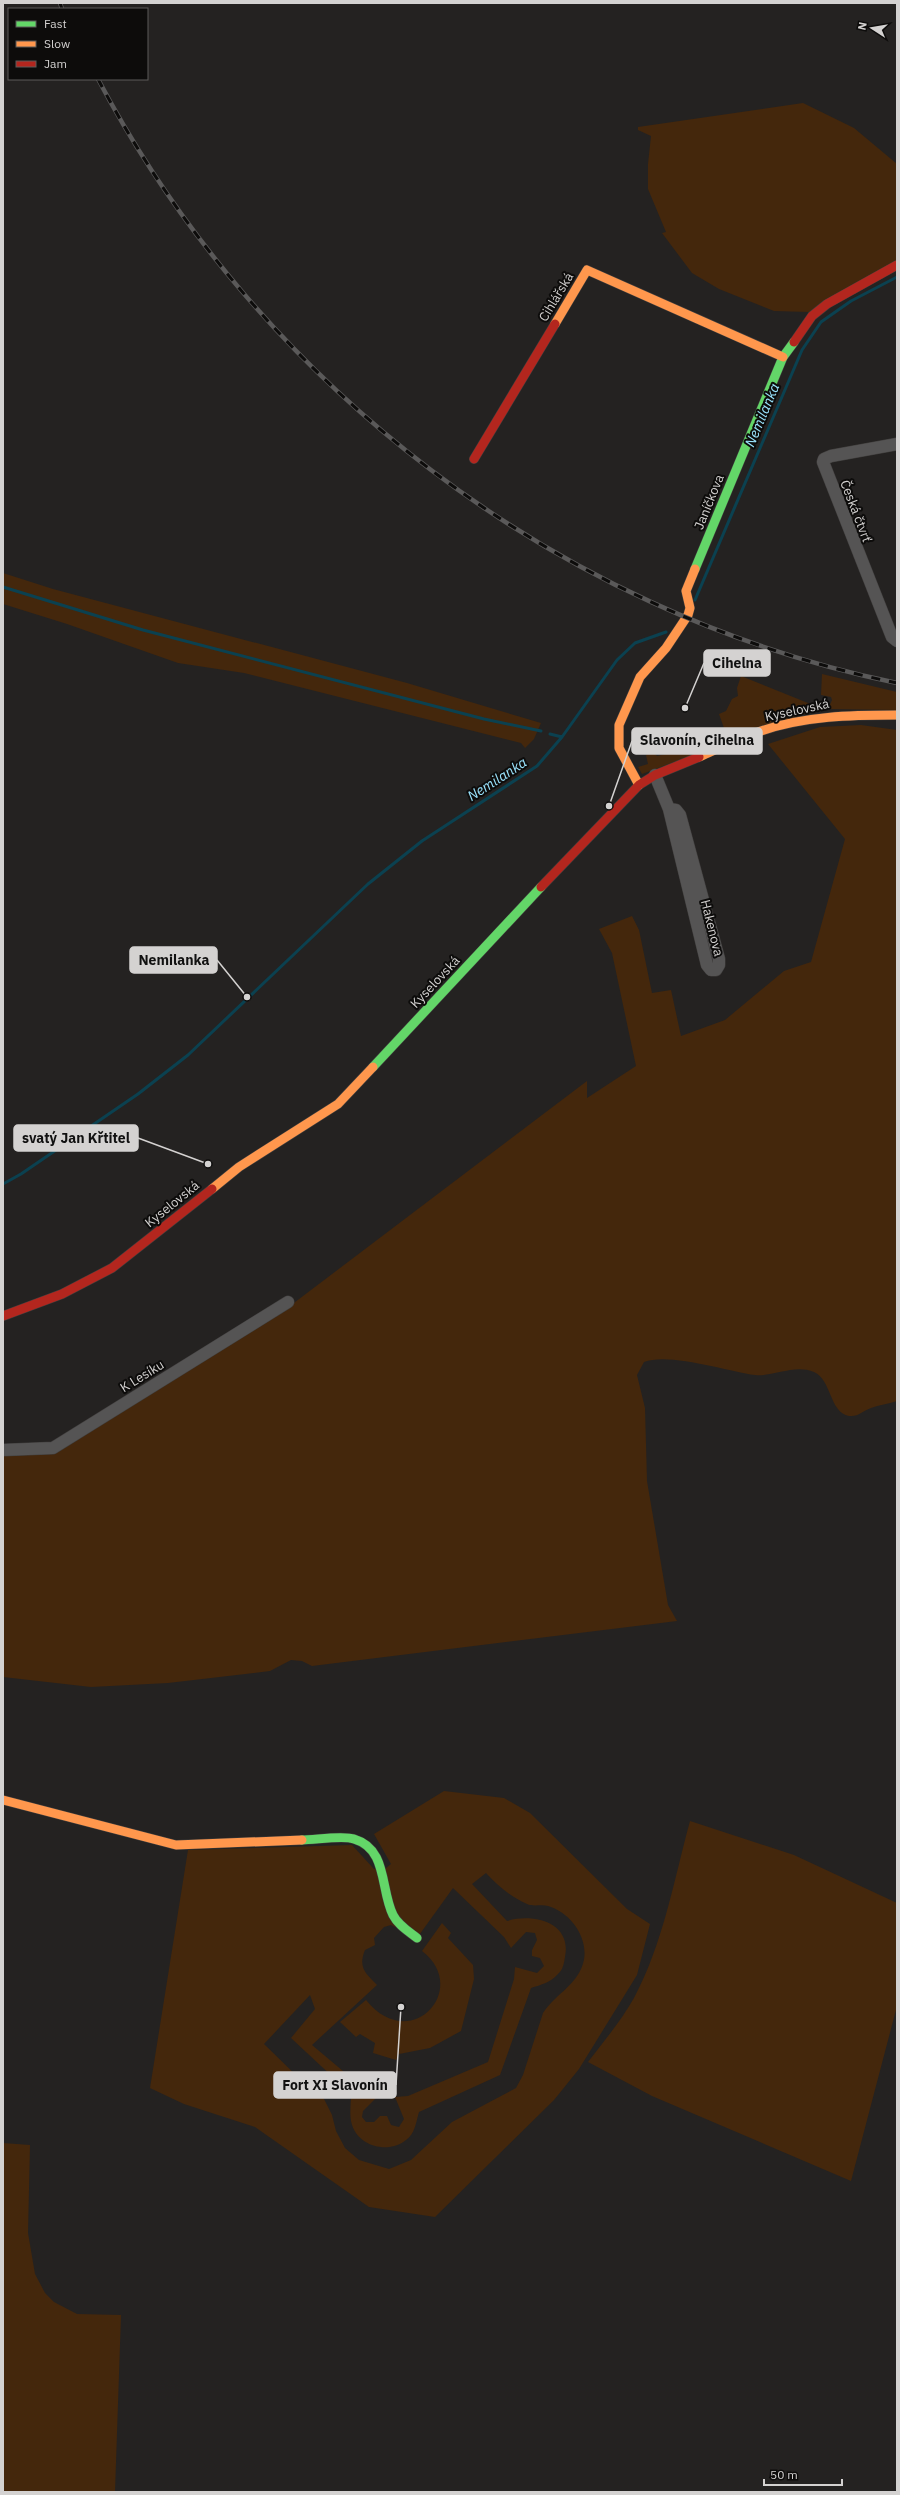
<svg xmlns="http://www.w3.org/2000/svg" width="900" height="2495" font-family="'IBM Plex Sans',sans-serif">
  <rect width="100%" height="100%" fill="#242221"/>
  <path fill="#44270c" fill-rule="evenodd" d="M 803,103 L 854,128 L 897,164 L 897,261 L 809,312 L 774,311 L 719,289 L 692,273 L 662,233 L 666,232 L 648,189 L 648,164 L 651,136 L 638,130 L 638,127 Z
    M 3,573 L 53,589 L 407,683 L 541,723 L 534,739 L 525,748 L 521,743 L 244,673 L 178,663 L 67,624 L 3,604 Z
    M 822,674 L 897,692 L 897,710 L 828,709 L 832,700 L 831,697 L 821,695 Z
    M 741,676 L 818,707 L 818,709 L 642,774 L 638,767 L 648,764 L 646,755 L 653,752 L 657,756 L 666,754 L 724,728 L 719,714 L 726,711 L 732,699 L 738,696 L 737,688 Z
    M 861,725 L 897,730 L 897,1401 C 888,1404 879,1405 871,1408 C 862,1411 859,1417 849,1416 C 829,1412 832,1380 814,1372 C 794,1364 774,1377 755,1375 C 727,1371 668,1352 644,1362 L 637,1375 L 645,1408 L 647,1481 L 668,1605 L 677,1621 L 312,1666 L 302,1661 L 291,1660 L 270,1671 L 168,1683 L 91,1687 L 3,1677 L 3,1455 L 54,1453 L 278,1315 L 587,1081 L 587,1098 L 636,1066 L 612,953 L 599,929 L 632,916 L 639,930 L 652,993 L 671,990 L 681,1036 L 725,1020 L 784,971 L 811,962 L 845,839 L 768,744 L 820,727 Z
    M 444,1791 L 504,1798 L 530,1813 L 627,1909 L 650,1924 L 637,1975 L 579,2069 L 554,2100 L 435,2217 L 369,2207 L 255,2127 L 184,2104 L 150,2088 L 188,1850 L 352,1845 L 374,1869 L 386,1868 L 391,1864 L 374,1834 ZM 486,1873 C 499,1887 510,1896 527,1904 C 533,1907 542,1904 548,1906 C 573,1913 593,1944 581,1969 C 573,1987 554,1996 543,2013 L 523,2075 L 516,2088 L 452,2122 L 411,2160 L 389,2169 L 359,2160 L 345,2148 L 336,2131 L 332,2115 L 324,2099 L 303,2082 L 264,2044 L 310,1995 L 315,2009 L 291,2038 L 351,2094 C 351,2105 349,2115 352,2125 C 359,2147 389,2154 406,2140 C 415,2134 416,2122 419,2112 L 500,2075 L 531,1988 C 541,1985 551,1982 558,1974 C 563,1970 564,1963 565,1957 C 572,1922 533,1913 507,1921 L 472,1884 ZM 453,1888 L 504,1937 L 511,1948 L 526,1932 L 535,1933 L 537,1940 L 532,1950 L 532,1956 L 540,1958 L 544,1966 L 537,1973 L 515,1967 L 514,1979 L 488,2062 L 408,2096 L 395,2097 L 404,2119 L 399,2127 L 391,2125 L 387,2116 L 380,2116 L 374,2122 L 366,2122 L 362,2117 L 363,2111 L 379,2095 L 362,2087 L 312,2045 L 377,1985 C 365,1973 358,1967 365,1950 L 375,1945 L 374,1938 L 384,1927 L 391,1925 L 417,1938 Z
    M 690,1821 L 794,1855 L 897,1903 L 897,2006 L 851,2181 L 652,2096 L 588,2062 C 604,2041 621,2021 634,1998 C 663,1944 674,1880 690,1821 Z
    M 442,1923 L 451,1933 L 448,1938 L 473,1965 L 474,1979 L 461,2031 L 430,2048 L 399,2054 L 396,2060 L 373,2053 L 375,2043 L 360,2034 L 356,2037 L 340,2022 L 366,2000 C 411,2056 471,1988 422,1951 Z
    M 3,2143 L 30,2145 L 28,2233 L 35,2274 L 45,2293 L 54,2302 L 77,2314 L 121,2315 L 115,2492 L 3,2492 Z"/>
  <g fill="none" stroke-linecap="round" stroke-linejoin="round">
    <path stroke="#0b4150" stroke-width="3" d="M 3,587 L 143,630 L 484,719 L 541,731
      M 695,600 L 802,350 L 821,322 L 851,301 L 897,277
      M 550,734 L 562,737
      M 3,1184 L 21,1174 L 138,1094 L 188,1055 L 368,884 L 422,841 L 537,766 L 562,737 L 617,660 L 635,643 L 666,632"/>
    <defs>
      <path id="street" d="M 897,444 L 831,456 L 824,459 L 823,462 L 892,637 L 897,641
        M 655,775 L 669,809 L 707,965 L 711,970 L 716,970 L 719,965 L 719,959 L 680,815 L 676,810 L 669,809
        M 3,1450 L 53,1448 L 288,1302"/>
      <path id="fast" d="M 695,569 L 783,357 L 794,342
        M 373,1067 L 541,887
        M 302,1840 C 315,1840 343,1835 354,1839 C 388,1849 380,1889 393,1915 C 398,1925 408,1931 417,1938"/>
      <path id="slow" d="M 555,324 L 587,270 L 783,357
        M 699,757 C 719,748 740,738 761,731 C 805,716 851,715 897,715
        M 639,785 L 619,748 L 619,725 L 640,677 L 666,648 L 688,615 L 690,608 L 686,591 L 695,569
        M 212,1189 L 239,1167 L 338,1104 L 373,1067
        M 3,1800 L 176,1845 L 302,1840"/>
      <path id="jam" d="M 794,342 L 812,316 L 827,304 L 897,265
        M 474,459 L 555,324
        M 541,887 L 639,785 L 655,775 L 699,757
        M 3,1316 L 62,1294 L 112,1268 L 212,1189"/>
    </defs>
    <use href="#street" stroke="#413f3e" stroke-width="13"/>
    <use href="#fast" stroke="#413f3e" stroke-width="10"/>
    <use href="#slow" stroke="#413f3e" stroke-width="10"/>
    <use href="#jam" stroke="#413f3e" stroke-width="10"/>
    <use href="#street" stroke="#555454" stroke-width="12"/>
    <use href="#fast" stroke="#63d668" stroke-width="9"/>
    <use href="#slow" stroke="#ff974d" stroke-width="9"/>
    <use href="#jam" stroke="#b3261e" stroke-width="9"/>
    <defs>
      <path id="rail" d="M 60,3 L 62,9
        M 98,79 C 259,385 557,613 897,683"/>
    </defs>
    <use href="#rail" stroke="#5a5959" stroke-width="4.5"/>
    <use href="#rail" stroke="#0d0c0b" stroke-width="3" stroke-dasharray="9" stroke-linecap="butt"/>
  </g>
  <g text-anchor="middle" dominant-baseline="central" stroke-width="4" stroke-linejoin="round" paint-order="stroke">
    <g font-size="13" fill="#d4d2d1" stroke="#0d0c0b">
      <text transform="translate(556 297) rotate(-59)">Cihlářská</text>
      <text transform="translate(709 502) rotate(-68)">Janíčkova</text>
      <text transform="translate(856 511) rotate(69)">Česká čtvrť</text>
      <text transform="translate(797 710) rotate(-12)">Kyselovská</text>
      <text transform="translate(712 928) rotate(76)">Hakenova</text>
      <text transform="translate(435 982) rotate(-47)">Kyselovská</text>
      <text transform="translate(172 1204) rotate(-39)">Kyselovská</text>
      <text transform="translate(142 1376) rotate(-32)">K Lesíku</text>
    </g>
    <g font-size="14" font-style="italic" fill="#9ae3fd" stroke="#0d0c0b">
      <text transform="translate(762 415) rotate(-67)">Nemilanka</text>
      <text transform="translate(497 779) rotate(-33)">Nemilanka</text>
    </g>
  </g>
  <path fill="none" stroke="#d4d2d1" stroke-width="1.5" d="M685 708L704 663M609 806L632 741M247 997L217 960M208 1164L138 1138M401 2007L396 2085"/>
  <g fill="#d4d2d1" stroke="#0d0c0b" stroke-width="1.5">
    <circle cx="685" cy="708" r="4"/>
    <circle cx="609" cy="806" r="4"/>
    <circle cx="247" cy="997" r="4"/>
    <circle cx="208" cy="1164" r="4"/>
    <circle cx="401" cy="2007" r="4"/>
  </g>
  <g fill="#d4d2d1" stroke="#d4d2d1" stroke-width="1.5">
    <rect x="704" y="650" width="66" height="26" rx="4"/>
    <rect x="632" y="728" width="130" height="26" rx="4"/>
    <rect x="130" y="947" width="87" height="26" rx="4"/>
    <rect x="14" y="1125" width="124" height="26" rx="4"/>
    <rect x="274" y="2072" width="122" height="26" rx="4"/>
  </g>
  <g font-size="14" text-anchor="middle" font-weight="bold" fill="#111">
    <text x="737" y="668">Cihelna</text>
    <text x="697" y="745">Slavonín, Cihelna</text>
    <text x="174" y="965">Nemilanka</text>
    <text x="76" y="1143">svatý Jan Křtitel</text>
    <text x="335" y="2090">Fort XI Slavonín</text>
  </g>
  <rect width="900" height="2495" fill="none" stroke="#d4d2d1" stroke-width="8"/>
  <rect x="8" y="8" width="140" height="72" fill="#0d0c0b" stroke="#5d5b5a"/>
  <rect x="16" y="21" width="20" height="6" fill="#63d668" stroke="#5d5b5a"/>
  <text x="44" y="28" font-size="12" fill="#d4d2d1">Fast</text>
  <rect x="16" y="41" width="20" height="6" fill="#ff974d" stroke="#5d5b5a"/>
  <text x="44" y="48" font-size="12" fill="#d4d2d1">Slow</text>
  <rect x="16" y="61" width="20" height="6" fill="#b3261e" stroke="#5d5b5a"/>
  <text x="44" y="68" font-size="12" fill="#d4d2d1">Jam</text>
  <g transform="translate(872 28) rotate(282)" stroke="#0d0c0b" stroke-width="3" paint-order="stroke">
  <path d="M0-3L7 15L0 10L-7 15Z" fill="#d4d2d1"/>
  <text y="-6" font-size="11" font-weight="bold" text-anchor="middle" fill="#d4d2d1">N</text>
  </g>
  <path d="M764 2479v6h78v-6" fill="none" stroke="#d4d2d1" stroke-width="2"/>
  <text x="770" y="2479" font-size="12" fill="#d4d2d1" stroke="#0d0c0b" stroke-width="3" paint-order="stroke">50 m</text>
</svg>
